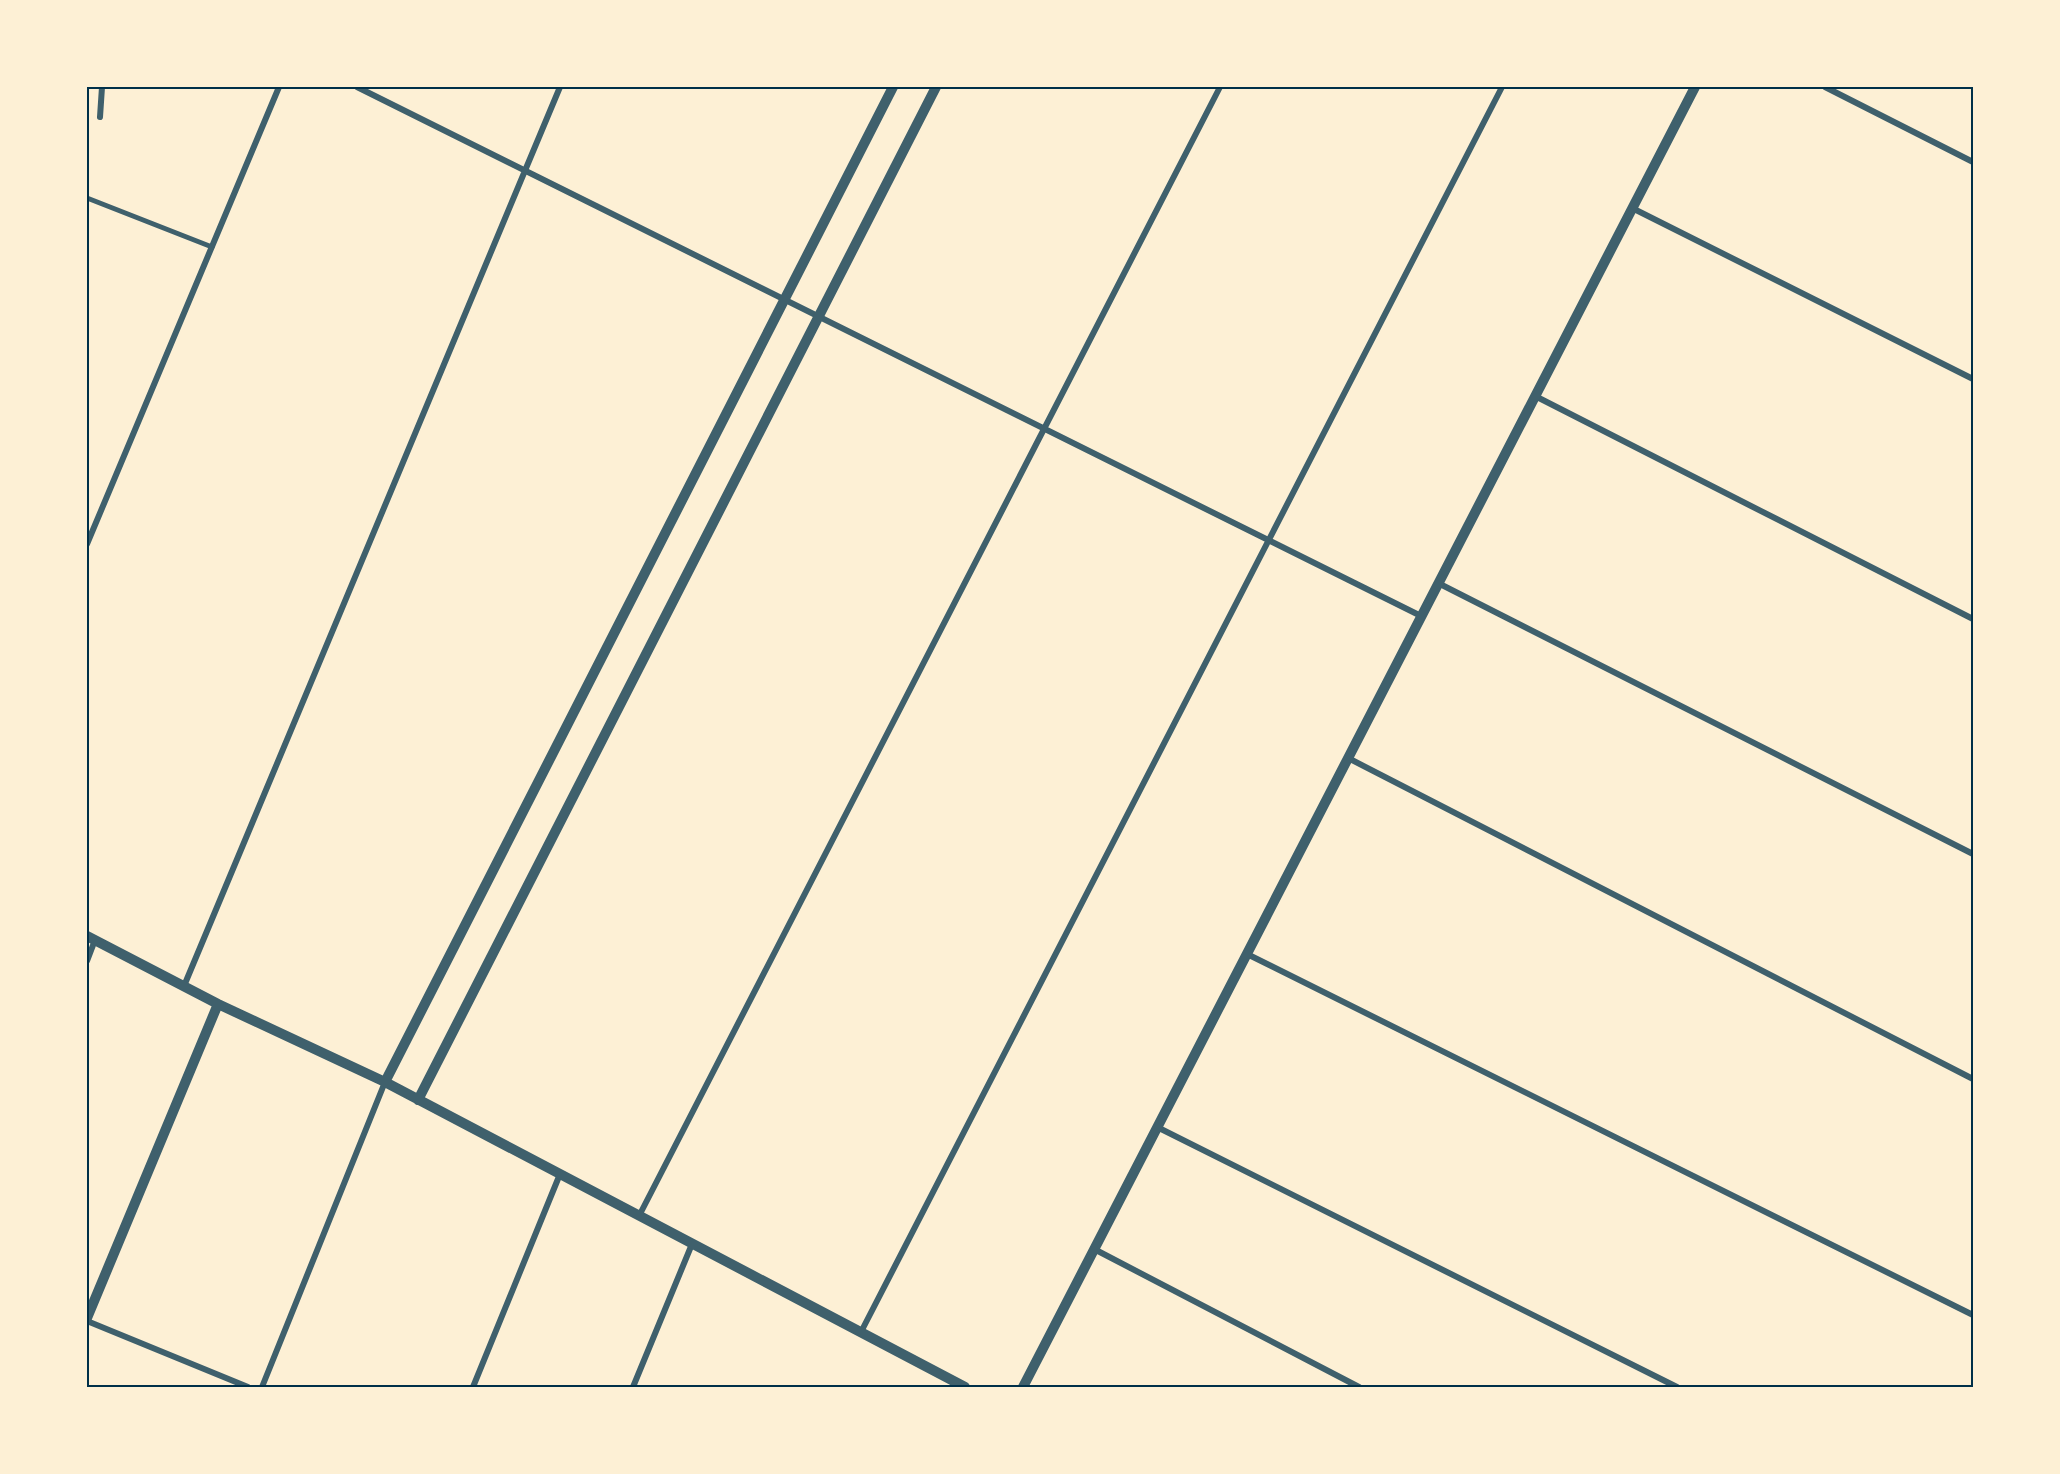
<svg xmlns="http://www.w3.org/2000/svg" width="2060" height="1474" font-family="Quicksand,sans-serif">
  <rect width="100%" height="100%" fill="#fdf0d5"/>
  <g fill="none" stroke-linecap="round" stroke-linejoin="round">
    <path stroke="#3f606c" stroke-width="5" d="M 87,198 L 212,247"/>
    <path stroke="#3f606c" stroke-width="6" d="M 357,87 L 1421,616
      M 1825,87 L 1973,162
      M 100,117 L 102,87
      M 1632,208 L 1973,379
      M 1535,396 L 1973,619
      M 87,544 L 279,87
      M 1438,583 L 1973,854
      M 1348,758 L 1973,1079
      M 1247,954 L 1973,1315
      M 87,961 L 95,940
      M 184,986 L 560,87
      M 1157,1127 L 1677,1387
      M 639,1216 L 1220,87
      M 1094,1249 L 1359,1387
      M 87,1321 L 248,1387
      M 861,1332 L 1502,87
      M 262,1387 L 385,1082
      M 473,1387 L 560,1174
      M 633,1387 L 692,1244"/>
    <path stroke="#3f606c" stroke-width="10" d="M 87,936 L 218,1004 L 385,1082 L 965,1387
      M 385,1082 L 893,87
      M 418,1100 L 936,87
      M 87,1318 L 218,1004
      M 1023,1387 L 1695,87"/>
  </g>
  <rect width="2060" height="1474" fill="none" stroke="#fdf0d5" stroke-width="177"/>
  <rect x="88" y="88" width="1884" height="1298" fill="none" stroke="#003049" stroke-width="2"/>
</svg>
